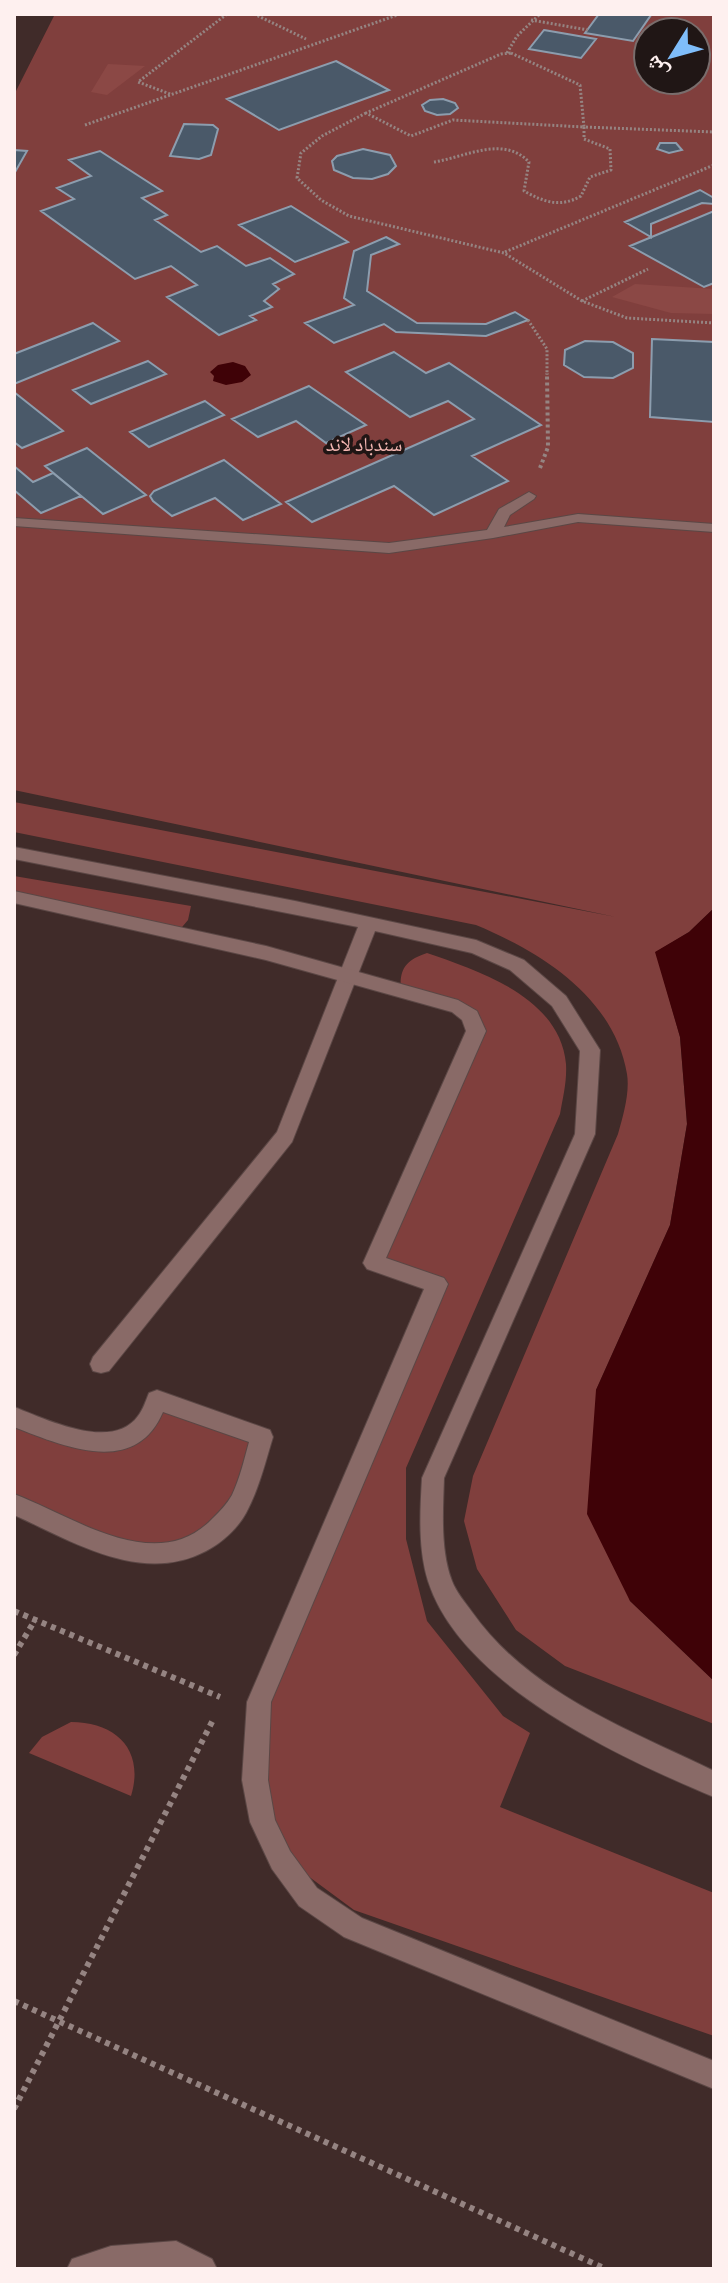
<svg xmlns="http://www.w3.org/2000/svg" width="728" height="2283" font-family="Barlow,'Noto Naskh Arabic',sans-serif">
  <rect width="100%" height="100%" fill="#402b29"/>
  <path fill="#803f3d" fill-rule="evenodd" d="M 55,14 L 714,14 L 714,908 L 689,932 L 656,952 L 680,1037 L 687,1124 L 670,1225 L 596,1390 L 630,1601 L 714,1681 L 714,1724 L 565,1666 L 516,1630 L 477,1569 L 464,1521 L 473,1476 L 618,1134 C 623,1116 630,1093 627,1074 C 614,997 541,952 476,925 L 14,832 L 14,802 L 616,917 L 14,790 L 14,95 ZM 648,32 L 696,32 L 696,80 L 648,80 Z
    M 14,876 L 191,906 L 188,920 L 177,933 L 14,897 Z
    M 427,953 C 479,971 560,997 566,1064 C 567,1081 563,1097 560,1114 L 406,1468 L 406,1539 L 427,1621 L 503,1716 L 530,1733 L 500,1807 L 714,1893 L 714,2036 L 354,1910 L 308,1876 L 276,1831 L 255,1738 L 437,1284 L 374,1263 L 475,1031 L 470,1016 L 401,990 C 399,969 406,960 427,953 Z
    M 157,1400 L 262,1437 L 236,1510 L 208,1540 L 137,1555 L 14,1504 L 14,1417 L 86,1443 L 125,1438 Z
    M 71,1722 C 116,1722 145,1750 131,1796 L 29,1753 L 42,1737 Z"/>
  <path fill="#8b4845" d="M 108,64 L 145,66 L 107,95 L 91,92 Z
    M 635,284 L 714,289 L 714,314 L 671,313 L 612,297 Z"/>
  <path fill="#3f0207" d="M 233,362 L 245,366 L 251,375 L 242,382 L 226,385 L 213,381 L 214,376 L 210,372 L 218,365 Z
    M 714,908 L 714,1681 L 630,1601 L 587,1514 L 596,1390 L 670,1225 L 687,1124 L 680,1037 L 655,952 L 689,932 Z"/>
  <path fill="#4a5969" stroke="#8c9dae" stroke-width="2" d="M 599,14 L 647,14 L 651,15 L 633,41 L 585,33 Z
    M 544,30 L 596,39 L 581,58 L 529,49 Z
    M 336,61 L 389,90 L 279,130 L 227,99 Z
    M 443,99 L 455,103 L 458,108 L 450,114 L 437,115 L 425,111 L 422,105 L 430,100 Z
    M 184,124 L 213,125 L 218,129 L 211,155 L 199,159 L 170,156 Z
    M 660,143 L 676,143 L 682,150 L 669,153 L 657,149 Z
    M 363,149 L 390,155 L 396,166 L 388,174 L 372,179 L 353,178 L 334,170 L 332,161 L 337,156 Z
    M 14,150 L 27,151 L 14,174 Z
    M 100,151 L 162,191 L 142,198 L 167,215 L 155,220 L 201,252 L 217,246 L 246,266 L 270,258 L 294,274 L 273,284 L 279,289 L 264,301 L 272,307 L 250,316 L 256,320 L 219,335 L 167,297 L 197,285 L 171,266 L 135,279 L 41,211 L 74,199 L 57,188 L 91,176 L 69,160 Z
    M 700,190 L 714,198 L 714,204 L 702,203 L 651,224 L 651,237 L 625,222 Z
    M 291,206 L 348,242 L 295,262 L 239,225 Z
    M 714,211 L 714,283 L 704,287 L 630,246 Z
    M 386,237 L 399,244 L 371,255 L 367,291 L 417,323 L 486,324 L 515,312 L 528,320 L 486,336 L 396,332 L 384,324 L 334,343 L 305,323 L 354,305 L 344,298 L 354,251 Z
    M 93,323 L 119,341 L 14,384 L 14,354 Z
    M 652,339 L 714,342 L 714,422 L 650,417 Z
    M 585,341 L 613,342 L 633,353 L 633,368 L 613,378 L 584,377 L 564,365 L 565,350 Z
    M 394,352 L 426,373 L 449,363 L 541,425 L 472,456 L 508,481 L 434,515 L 394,486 L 312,522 L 286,502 L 474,419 L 448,401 L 410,417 L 346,372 Z
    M 148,361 L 166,374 L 91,404 L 73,390 Z
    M 309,386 L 366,425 L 326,443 L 296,421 L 258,437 L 232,419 Z
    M 14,392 L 63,431 L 22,448 L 14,442 Z
    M 205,401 L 224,415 L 149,447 L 130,432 Z
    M 87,448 L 146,495 L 103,514 L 45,466 Z
    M 224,460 L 281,504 L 243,520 L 215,498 L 172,516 L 153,501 L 150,496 L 154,491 Z
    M 14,466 L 33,482 L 53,473 L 81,496 L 41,513 L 14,490 Z"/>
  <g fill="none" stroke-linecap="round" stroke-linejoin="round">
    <defs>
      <path id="service" d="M 529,492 L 536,496 L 534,499 L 510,515 L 504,527 L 578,514 L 714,524 L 714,532 L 578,522 L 493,538 L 389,553 L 14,526 L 14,518 L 389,543 L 487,530 L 499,509 Z
        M 14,847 L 295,901 L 476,940 L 524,960 L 566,996 L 600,1050 L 595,1134 L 444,1478 C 443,1510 440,1550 452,1581 C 456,1592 465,1602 472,1612 C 529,1693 628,1729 714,1771 L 714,1797 C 621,1758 461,1685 428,1581 C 418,1549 420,1512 422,1478 L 575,1134 L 580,1051 L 552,1006 L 510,970 L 472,953 L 375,931 L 292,1142 L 109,1371 L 101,1373 L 93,1371 L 90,1364 L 93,1357 L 277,1132 L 358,927 L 14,859 Z"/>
      <path id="pedestrian" d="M 14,891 L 266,946 L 458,1000 L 477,1011 L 486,1031 L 386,1258 L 444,1278 L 448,1284 L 271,1702 L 268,1780 L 275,1820 L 290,1851 L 317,1888 L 362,1918 L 714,2061 L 714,2089 L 344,1937 L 299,1906 L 272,1869 L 250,1822 L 242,1780 L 247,1702 L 424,1289 L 367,1269 L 363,1263 L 466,1031 L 462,1020 L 452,1012 L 266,960 L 14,903 Z
        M 157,1390 L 270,1430 L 273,1437 C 265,1463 259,1489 246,1513 C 238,1528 222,1543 206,1551 C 142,1585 74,1542 14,1515 L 14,1494 C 73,1516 156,1577 212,1519 C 220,1511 227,1504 232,1495 C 240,1478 244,1460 249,1442 L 163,1412 C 135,1478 63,1446 14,1427 L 14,1407 C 46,1419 112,1452 138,1416 C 143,1410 146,1400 149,1393 Z
        M 176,2241 L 212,2259 L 217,2269 L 67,2269 L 72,2259 L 111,2246 Z"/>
    </defs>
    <use href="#service" stroke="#5b4745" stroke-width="2"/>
    <use href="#pedestrian" stroke="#5b4745" stroke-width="2"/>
    <path stroke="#958482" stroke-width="3" stroke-dasharray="2 2" stroke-linecap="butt" d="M 254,14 L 306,39
      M 531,20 L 588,30
      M 507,53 L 517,36 L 540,14
      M 511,53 L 580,85 L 584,127 L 453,120 L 411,136 L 366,113 L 501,54 Z
      M 170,94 L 138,82 L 227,14
      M 366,113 L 322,136 L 301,153 L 297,178 L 321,200 L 349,216 L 504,253 L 582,301 L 627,318 L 714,323
      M 85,125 L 400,14
      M 434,162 C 466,157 503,135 529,162 L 524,191 C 544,202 560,208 581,196 L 590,177 L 611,170 L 610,149 L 584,139 L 584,127 L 714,132
      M 505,252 L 714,165
      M 582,301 L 648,269
      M 528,320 L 547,349 L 547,375"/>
    <path stroke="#958482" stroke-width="4" stroke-dasharray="3 3" stroke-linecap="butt" d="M 540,468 L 548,447 L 547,373"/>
    <path stroke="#958482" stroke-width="6" stroke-dasharray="5 5" stroke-linecap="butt" d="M 14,1611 L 220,1697
      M 14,1655 L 35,1620
      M 14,2001 L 606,2269
      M 14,2109 L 214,1718"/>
    <use href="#service" fill="#896a67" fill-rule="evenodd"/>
    <use href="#pedestrian" fill="#896a67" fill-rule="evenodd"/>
  </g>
  <g text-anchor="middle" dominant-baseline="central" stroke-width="7" stroke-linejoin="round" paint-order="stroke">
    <g font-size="20" fill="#f5b7b2" stroke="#201615">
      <text x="364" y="443">سندباد لاند</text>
    </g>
  </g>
  <rect width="728" height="2283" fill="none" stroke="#fef0ef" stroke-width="32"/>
  <g transform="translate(672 56) rotate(233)"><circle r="38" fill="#201615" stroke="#796d6c" stroke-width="2"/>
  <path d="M0-6L14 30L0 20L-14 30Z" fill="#7fbdfa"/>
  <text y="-12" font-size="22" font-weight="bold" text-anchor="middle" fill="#fef0ef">ش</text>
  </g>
</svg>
